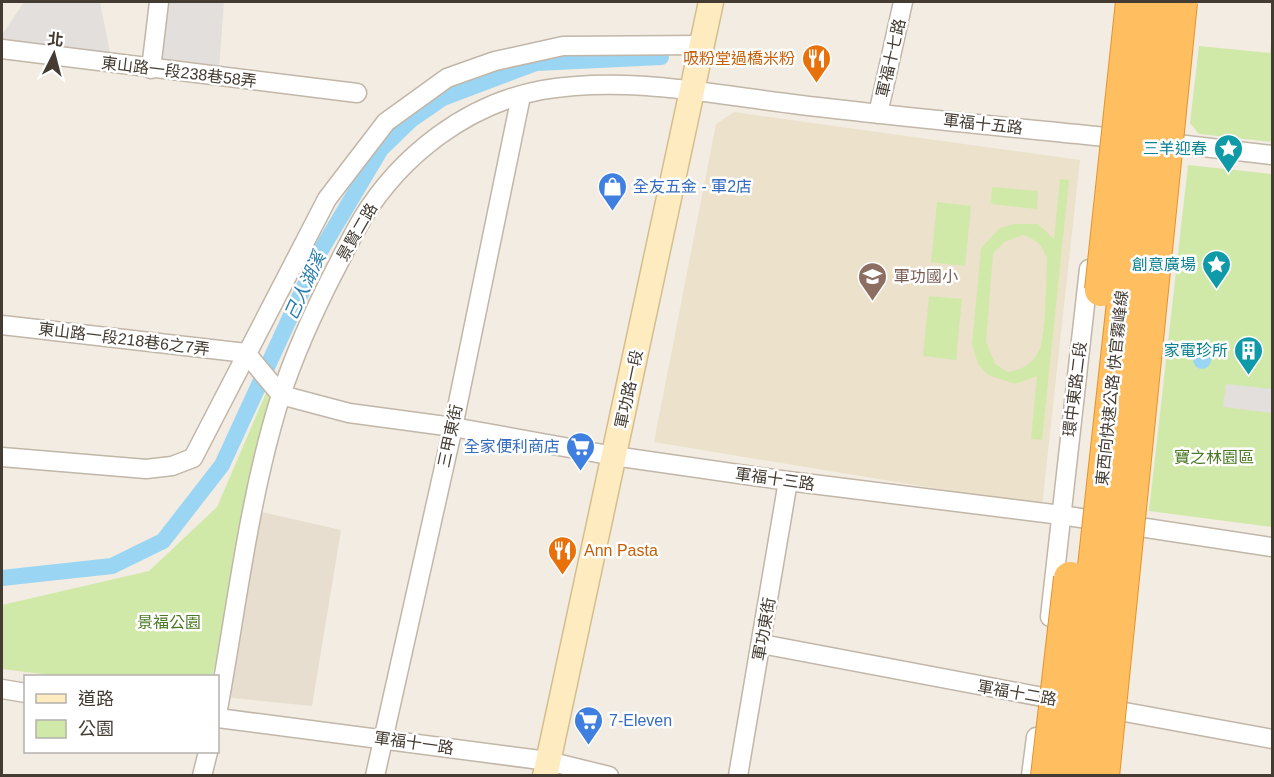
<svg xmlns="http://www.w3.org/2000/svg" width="1274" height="777" font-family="Helvetica,'Noto Sans TC',sans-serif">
  <rect width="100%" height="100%" fill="#f2ece2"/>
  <path fill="#e7ded0" d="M 257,511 L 341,530 L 312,706 L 223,697 Z"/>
  <path fill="#ece1cb" d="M 734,112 L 1080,160 L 1042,506 L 654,442 L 716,124 Z"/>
  <path fill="#d1e9a8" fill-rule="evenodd" d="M 1272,36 L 1272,142 L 1199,134 L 1190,123 L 1199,46 L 1270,53 Z
    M 1188,165 L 1272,174 L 1272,527 L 1149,511 Z
    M 1060,179 L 1069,180 L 1042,440 L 1031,439 L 1037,376 L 1015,384 L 988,375 L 978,364 L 972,344 L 981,248 L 1000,228 L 1013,224 L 1038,224 L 1054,239 ZM 1023,235 C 1036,239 1042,245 1047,258 C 1046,279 1046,330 1040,348 C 1035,362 1023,370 1008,372 L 995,364 L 986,341 L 993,254 L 1004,242 Z
    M 992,187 L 1038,191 L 1037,209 L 991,204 Z
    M 937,202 L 971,206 L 965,266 L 931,262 Z
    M 929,296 L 962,299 L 956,360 L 923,356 Z
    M 269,386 L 288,392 L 212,676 L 58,676 L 2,669 L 2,605 L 149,571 L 217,507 Z"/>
  <path fill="#e2dfdc" d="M 24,2 L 100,2 L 111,58 L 2,40 L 2,35 Z
    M 162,2 L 224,2 L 219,69 L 167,65 L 157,53 Z
    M 1226,384 L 1272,389 L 1272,413 L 1223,407 Z"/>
  <path fill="#9ad5f3" d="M1193 360a9 9 0 1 1 18 0a9 9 0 1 1-18 0Z"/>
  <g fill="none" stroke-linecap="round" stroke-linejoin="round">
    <path stroke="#9ad5f3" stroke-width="16" d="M 2,578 L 112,566 L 163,541 L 222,465 L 321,250 L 381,149 L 411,120 L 443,98 L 536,63 L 661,57"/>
    <defs>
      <path id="street" d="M 2,49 L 357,93
        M 151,69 L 159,2
        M 878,114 L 903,2
        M 1160,142 L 1272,155
        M 2,325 L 246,353
        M 246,353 L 281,395 L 349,413 L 453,427 L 614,456 L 788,481 L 1061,515 L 1272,547
        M 2,457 L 146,469 L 172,466 L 193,458 L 327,199 L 386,122 L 447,78 L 495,61 L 563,46 L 702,45
        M 1050,617 L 1089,269
        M 762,644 L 1064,701
        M 2,689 L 26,693
        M 1103,708 L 1272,739
        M 218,709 C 237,605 249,496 281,395 C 295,353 314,311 334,272 C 343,255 352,236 362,219 C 401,155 467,104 542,90 C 628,75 715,95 801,105 C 909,118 1018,128 1126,139
        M 218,718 L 548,761 L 609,776
        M 202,776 L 208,752
        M 375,776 L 453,427 L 521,96
        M 738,776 L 788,481
        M 1031,776 L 1036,737"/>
      <path id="secondary" d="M 545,776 L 711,2"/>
    </defs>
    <use href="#street" stroke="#c1b6a8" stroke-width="21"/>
    <use href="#secondary" stroke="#d4be8f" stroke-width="27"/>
    <use href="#street" stroke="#fff" stroke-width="18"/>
    <use href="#secondary" stroke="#ffebc0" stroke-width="24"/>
    <defs>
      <path id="highway-bridge" d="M 1101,290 L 1132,2
        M 1047,776 L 1070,578
        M 1071,776 L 1156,2
        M 1103,776 L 1181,2"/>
    </defs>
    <use href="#highway-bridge" stroke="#e5932a" stroke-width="34" stroke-linecap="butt"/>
    <use href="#highway-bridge" stroke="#ffbf61" stroke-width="32"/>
  </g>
  <defs>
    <symbol id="restaurant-pin" viewBox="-11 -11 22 30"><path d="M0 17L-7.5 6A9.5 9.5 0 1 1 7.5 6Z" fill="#e8710a" stroke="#fff"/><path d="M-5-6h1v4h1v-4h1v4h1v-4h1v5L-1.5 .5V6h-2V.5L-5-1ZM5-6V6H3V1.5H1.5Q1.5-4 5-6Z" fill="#fff"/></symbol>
    <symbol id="sight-pin" viewBox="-11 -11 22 30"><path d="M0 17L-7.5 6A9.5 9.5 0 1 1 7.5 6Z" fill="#0f9aa8" stroke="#fff"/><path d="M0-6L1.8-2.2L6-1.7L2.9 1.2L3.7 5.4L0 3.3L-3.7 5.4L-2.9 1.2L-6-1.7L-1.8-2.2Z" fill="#fff"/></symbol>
    <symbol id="shop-pin" viewBox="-11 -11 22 30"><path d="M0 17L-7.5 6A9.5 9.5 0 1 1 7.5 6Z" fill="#3f7fe0" stroke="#fff"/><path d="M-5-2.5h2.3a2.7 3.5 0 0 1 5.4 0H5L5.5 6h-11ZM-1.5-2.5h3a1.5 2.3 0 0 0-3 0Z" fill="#fff"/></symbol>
    <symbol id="school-pin" viewBox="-11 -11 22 30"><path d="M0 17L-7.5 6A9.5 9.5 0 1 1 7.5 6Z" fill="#8d6e63" stroke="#fff"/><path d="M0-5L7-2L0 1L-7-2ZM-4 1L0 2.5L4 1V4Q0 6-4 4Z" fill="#fff"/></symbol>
    <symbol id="building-pin" viewBox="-11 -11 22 30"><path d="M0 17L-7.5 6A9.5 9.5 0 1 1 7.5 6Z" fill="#0f9aa8" stroke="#fff"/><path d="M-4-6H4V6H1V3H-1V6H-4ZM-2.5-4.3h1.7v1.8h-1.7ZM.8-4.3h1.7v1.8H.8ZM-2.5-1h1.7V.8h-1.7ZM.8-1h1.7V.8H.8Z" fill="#fff"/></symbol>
    <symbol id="supermarket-pin" viewBox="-11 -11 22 30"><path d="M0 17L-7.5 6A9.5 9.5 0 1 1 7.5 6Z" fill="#3f7fe0" stroke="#fff"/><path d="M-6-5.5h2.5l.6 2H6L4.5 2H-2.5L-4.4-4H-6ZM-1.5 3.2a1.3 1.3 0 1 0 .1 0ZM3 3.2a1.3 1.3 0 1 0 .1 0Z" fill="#fff"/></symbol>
  </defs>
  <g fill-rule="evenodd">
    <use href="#restaurant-pin" x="800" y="42" width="33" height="45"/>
    <use href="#sight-pin" x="1212" y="132" width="33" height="45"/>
    <use href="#shop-pin" x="596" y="170" width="33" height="45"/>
    <use href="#sight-pin" x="1200" y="248" width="33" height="45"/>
    <use href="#school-pin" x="856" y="260" width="33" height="45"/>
    <use href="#building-pin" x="1232" y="334" width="33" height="45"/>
    <use href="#supermarket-pin" x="564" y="430" width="33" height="45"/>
    <use href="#restaurant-pin" x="546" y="534" width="33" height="45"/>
    <use href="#supermarket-pin" x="572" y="704" width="33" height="45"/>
  </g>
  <g text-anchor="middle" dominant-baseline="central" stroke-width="5" stroke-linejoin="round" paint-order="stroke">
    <g font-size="16" fill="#c56008" stroke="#fff" text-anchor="end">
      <text x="795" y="58">吸粉堂過橋米粉</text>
      <text x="584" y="550" text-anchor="start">Ann Pasta</text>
    </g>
    <g font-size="16" fill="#443c33" stroke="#fff">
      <text transform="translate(891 58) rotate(-77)">軍福十七路</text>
      <text transform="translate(179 72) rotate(7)">東山路一段238巷58弄</text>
      <text transform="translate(983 124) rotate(6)">軍福十五路</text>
      <text transform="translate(357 232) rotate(-60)">景賢二路</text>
      <text transform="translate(124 339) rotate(7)">東山路一段218巷6之7弄</text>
      <text transform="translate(1112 388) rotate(-84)">東西向快速公路 快官霧峰線</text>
      <text transform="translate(629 389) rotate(-78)">軍功路一段</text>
      <text transform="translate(1075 389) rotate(-83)">環中東路二段</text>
      <text transform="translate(450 436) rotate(-78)">三甲東街</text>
      <text transform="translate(775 479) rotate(8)">軍福十三路</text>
      <text transform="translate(764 629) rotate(-80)">軍功東街</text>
      <text transform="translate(1017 693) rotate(10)">軍福十二路</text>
      <text transform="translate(414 743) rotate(8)">軍福十一路</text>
    </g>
    <g font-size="16" fill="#0d838f" stroke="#fff" text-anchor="end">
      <text x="1207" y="148">三羊迎春</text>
      <text x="1196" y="264">創意廣場</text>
      <text x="1228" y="350">家電珍所</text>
    </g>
    <g font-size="16" fill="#366cbe" stroke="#fff" text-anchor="start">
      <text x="633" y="186">全友五金 - 軍2店</text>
      <text x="560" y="446" text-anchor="end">全家便利商店</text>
      <text x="609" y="720">7-Eleven</text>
    </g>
    <g font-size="16" fill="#785e54" stroke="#fff" text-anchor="start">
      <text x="894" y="276">軍功國小</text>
    </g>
    <g font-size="16" fill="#4a7824" stroke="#fff">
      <text x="1214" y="457">寶之林園區</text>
      <text x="169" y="622">景福公園</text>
    </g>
    <g font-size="18" font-style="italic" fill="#267dac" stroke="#fff">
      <text transform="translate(305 286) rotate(-65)">己人湖溪</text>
    </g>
  </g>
  <rect width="1274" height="777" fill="none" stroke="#443c33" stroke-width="6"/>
  <rect x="24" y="675" width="195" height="78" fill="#ffffff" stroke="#b4b1ad" stroke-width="1.5"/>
  <rect x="36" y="694" width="30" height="9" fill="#ffebc0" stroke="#b4b1ad" stroke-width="1.5"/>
  <text x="78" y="705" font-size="18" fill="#443c33">道路</text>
  <rect x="36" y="720" width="30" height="18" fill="#d1e9a8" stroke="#b4b1ad" stroke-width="1.5"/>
  <text x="78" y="735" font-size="18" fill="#443c33">公園</text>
  <g transform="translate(54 54) rotate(6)" stroke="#ffffff" stroke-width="4.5" paint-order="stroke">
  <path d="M0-4.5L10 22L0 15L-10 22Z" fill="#443c33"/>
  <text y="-9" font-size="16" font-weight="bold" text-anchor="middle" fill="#443c33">北</text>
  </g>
</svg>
